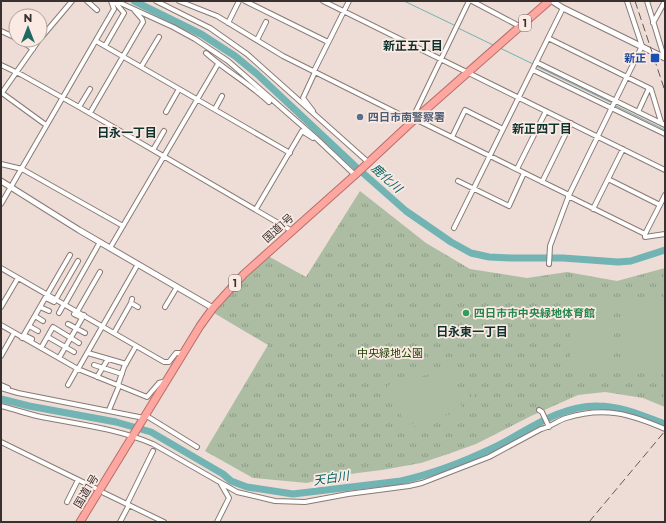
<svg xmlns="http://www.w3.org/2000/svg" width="666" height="523" font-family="Montserrat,'Noto Sans JP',sans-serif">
  <defs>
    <pattern id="park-tufts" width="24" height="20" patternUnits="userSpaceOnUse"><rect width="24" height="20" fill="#acbda3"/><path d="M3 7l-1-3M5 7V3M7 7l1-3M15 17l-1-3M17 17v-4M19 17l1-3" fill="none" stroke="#8d9a85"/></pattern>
  </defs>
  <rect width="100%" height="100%" fill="#edddd6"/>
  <path fill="url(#park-tufts)" d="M 360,191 L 426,243 L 470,269 L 527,278 L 567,272 L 617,281 L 665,268 L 665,407 L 643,398 L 605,392 L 578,395 L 531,416 L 476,444 L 448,454 L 421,463 L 382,470 L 333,476 L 307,483 L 253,478 L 205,451 L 268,345 L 214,313 L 258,265 L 268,256 L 306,277 Z"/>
  <path fill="#acbda3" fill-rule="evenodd" d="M 570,301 L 614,301 L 614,371 L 570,371 Z
    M 624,301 L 665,301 L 665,371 L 623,371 Z
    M 448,367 C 478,367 483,399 461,415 L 393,432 L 393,429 L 399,427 C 390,424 383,417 382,407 C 377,382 403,378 421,374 C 430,371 439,368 448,367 ZM 446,370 C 473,367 483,400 458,412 C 446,415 415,426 404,424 C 380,422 379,391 399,382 Z
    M 452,371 L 462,409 L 403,424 L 394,386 Z"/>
  <path fill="#72b3b3" d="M 633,411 L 665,421 L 665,426 L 663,425 Z"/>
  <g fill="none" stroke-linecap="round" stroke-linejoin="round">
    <path stroke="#72b3b3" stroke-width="1" d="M 404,1 L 456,26
      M 458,28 L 493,45
      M 500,48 L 533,64
      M 536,66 L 612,103
      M 614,105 L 665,130"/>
    <path stroke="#72b3b3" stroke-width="7" d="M 134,1 L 201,34 L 235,56 L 257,74 L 355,166 L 406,211 L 451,242 L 471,253 L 489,257 L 511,258 L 563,258 L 618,262 L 631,261 L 665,250
      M 1,399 L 29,406 L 116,422 L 151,432 L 223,474 L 231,481 L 247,487 L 293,494 L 401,481 C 432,474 466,461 495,447 C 527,431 560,405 598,406 C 621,406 643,416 665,424"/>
    <defs>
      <path id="minor" d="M 87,1 L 97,10
        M 116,1 L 173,27 L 195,39 L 228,61 L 316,138 L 355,175
        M 156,1 L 210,28 L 247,54 L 368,162
        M 179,1 L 217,16 L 283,56 L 399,114 L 415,119 L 569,195
        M 245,1 L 328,42
        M 323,1 L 665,170
        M 472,1 L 521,27
        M 647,1 L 664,57
        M 228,23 L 239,1
        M 653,23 L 665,1
        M 1,31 L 16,38
        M 548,38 L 651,89 L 661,122
        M 40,39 L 72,1
        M 20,40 L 33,49
        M 257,40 L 266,22
        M 96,41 L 290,153
        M 105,46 L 124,13 L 114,1
        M 206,53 C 226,71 250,84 269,102
        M 536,62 L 665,125
        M 1,65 L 22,75 L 79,107 L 292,231
        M 141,67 L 159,37
        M 533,70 L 665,134
        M 314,71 L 349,1
        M 2,93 L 46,125
        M 1,94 L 39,40
        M 79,107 L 90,89
        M 215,109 L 222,96
        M 313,111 L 303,98 L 315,72
        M 166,112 L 179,89
        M 638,112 L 649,88
        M 90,113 L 143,22 L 142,19 L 135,11
        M 415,118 L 416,111 L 469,1
        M 452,137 L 465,110 L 503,129
        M 153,150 L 164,131
        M 164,156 L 218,64
        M 1,164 L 22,169 L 123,226
        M 517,169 L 546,111
        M 608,179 L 660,205
        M 458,181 L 509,206 L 524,173
        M 542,182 L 571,123
        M 568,196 L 645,234 L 665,195
        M 1,204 L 114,9 L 111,1
        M 256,209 L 302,131 L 313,138
        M 593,209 L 623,149
        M 454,228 L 563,8
        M 645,234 L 645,237 L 665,234
        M 110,248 L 164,156
        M 549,264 L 550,246 L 569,195 L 642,46 L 627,1
        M 1,268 L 164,362 L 169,362 L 176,353 L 183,353
        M 46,298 L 54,302
        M 56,299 L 78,261
        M 132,299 L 131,303 L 138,307
        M 65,304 L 100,242
        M 1,307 L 18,278
        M 40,307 L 49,311
        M 165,307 L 177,287
        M 77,312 L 100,272
        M 59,313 L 64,304
        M 74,314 L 82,318
        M 35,316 L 43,321
        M 68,324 L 85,333
        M 1,325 L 78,369 L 147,397 L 159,383 L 166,381
        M 29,326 L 38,331
        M 114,333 L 131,303
        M 24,335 L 32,339
        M 48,337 L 74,352
        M 22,338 L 70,255
        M 41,348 L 53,327 L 79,343
        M 88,353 L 126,364
        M 1,356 L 14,333
        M 59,358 L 84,315
        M 94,365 L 122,374
        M 78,369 L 138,264
        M 97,377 L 108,359
        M 1,385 L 8,388
        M 68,385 L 77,369
        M 118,385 L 124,367 L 136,346
        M 1,388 L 18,393 L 144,418
        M 1,406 C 13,409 25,413 37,416 C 75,424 116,428 153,444 L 237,492 L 275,501 L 305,502 L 348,494 L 409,486 L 422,483 L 489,457 L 541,429 C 550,427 557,421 566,418 C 604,406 630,414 665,429
        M 109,410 L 119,386
        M 539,410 L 542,412 L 549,427
        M 145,415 L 197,447
        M 1,442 L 95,488
        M 104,493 L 164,522
        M 67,502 L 78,480
        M 127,504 L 153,451
        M 120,522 L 129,505
        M 217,522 L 229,498 L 221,484"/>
      <path id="tertiary" d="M 552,1 L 563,8 L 665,58
        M 1,181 L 79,230 L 213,308"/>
      <path id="trunk" d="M 80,522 L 200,326 L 213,308 L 244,274 L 355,175 L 415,119 L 549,1"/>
    </defs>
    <use href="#minor" stroke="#897a74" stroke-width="6"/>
    <use href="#tertiary" stroke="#897a74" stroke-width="7"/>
    <use href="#trunk" stroke="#b86f6a" stroke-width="9"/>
    <use href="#minor" stroke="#fff" stroke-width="4"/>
    <use href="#tertiary" stroke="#fff" stroke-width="5"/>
    <use href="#trunk" stroke="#fea6a0" stroke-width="7"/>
    <path stroke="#635a57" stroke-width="1" stroke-dasharray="8 4" stroke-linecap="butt" d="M 635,1 L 665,91
      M 589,522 L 665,431"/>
  </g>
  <rect fill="#1a4fb4" stroke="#faeae3" stroke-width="1.5" x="650" y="53" width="10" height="10" rx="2"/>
  <circle fill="#5c6f8a" stroke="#faeae3" stroke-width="1.5" cx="360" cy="117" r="4"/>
  <circle fill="#2e9e5b" stroke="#faeae3" stroke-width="1.5" cx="466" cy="313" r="4"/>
  <g text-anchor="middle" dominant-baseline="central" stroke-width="3.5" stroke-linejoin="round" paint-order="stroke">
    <g fill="#faeae3" stroke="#726865" stroke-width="1">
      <rect x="519" y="15" width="12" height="16" rx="3"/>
      <rect x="229" y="275" width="12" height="16" rx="3"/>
    </g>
    <g font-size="10" font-weight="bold" fill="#38312f">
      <text x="525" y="23">1</text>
      <text x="235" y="283">1</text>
    </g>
    <g font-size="11" font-weight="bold" fill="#164399" stroke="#faeae3" text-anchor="end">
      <text x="646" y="58">新正</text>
    </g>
    <g font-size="11" font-weight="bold" fill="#4e5e75" stroke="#faeae3" text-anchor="start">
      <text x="368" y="117">四日市南警察署</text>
    </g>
    <g font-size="11" fill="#38312f" stroke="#faeae3">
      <text transform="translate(278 228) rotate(-42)">国道1号</text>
      <text transform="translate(86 491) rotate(-59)">国道1号</text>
    </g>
    <g font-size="11" font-weight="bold" fill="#27864d" stroke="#faeae3" text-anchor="start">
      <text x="474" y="313">四日市市中央緑地体育館</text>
    </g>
    <g font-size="11" fill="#1d3f00" stroke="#faeae3">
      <text x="390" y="353">中央緑地公園</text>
    </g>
    <g font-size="12" font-weight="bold" fill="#0f322e" stroke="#faeae3">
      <text x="413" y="45">新正五丁目</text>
      <text x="542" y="128">新正四丁目</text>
      <text x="127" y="132">日永一丁目</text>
      <text x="472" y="331">日永東一丁目</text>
    </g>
    <g font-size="12" font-style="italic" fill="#026464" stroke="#faeae3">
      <text transform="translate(387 178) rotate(42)">鹿化川</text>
      <text transform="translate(331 478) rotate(-8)">天白川</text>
    </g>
  </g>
  <rect width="666" height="523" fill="none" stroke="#38312f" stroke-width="4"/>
  <g transform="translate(28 28)"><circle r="19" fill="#faeae3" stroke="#aca09b"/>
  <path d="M0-3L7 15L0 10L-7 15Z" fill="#216a62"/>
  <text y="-6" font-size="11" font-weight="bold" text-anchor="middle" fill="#38312f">N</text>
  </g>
</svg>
